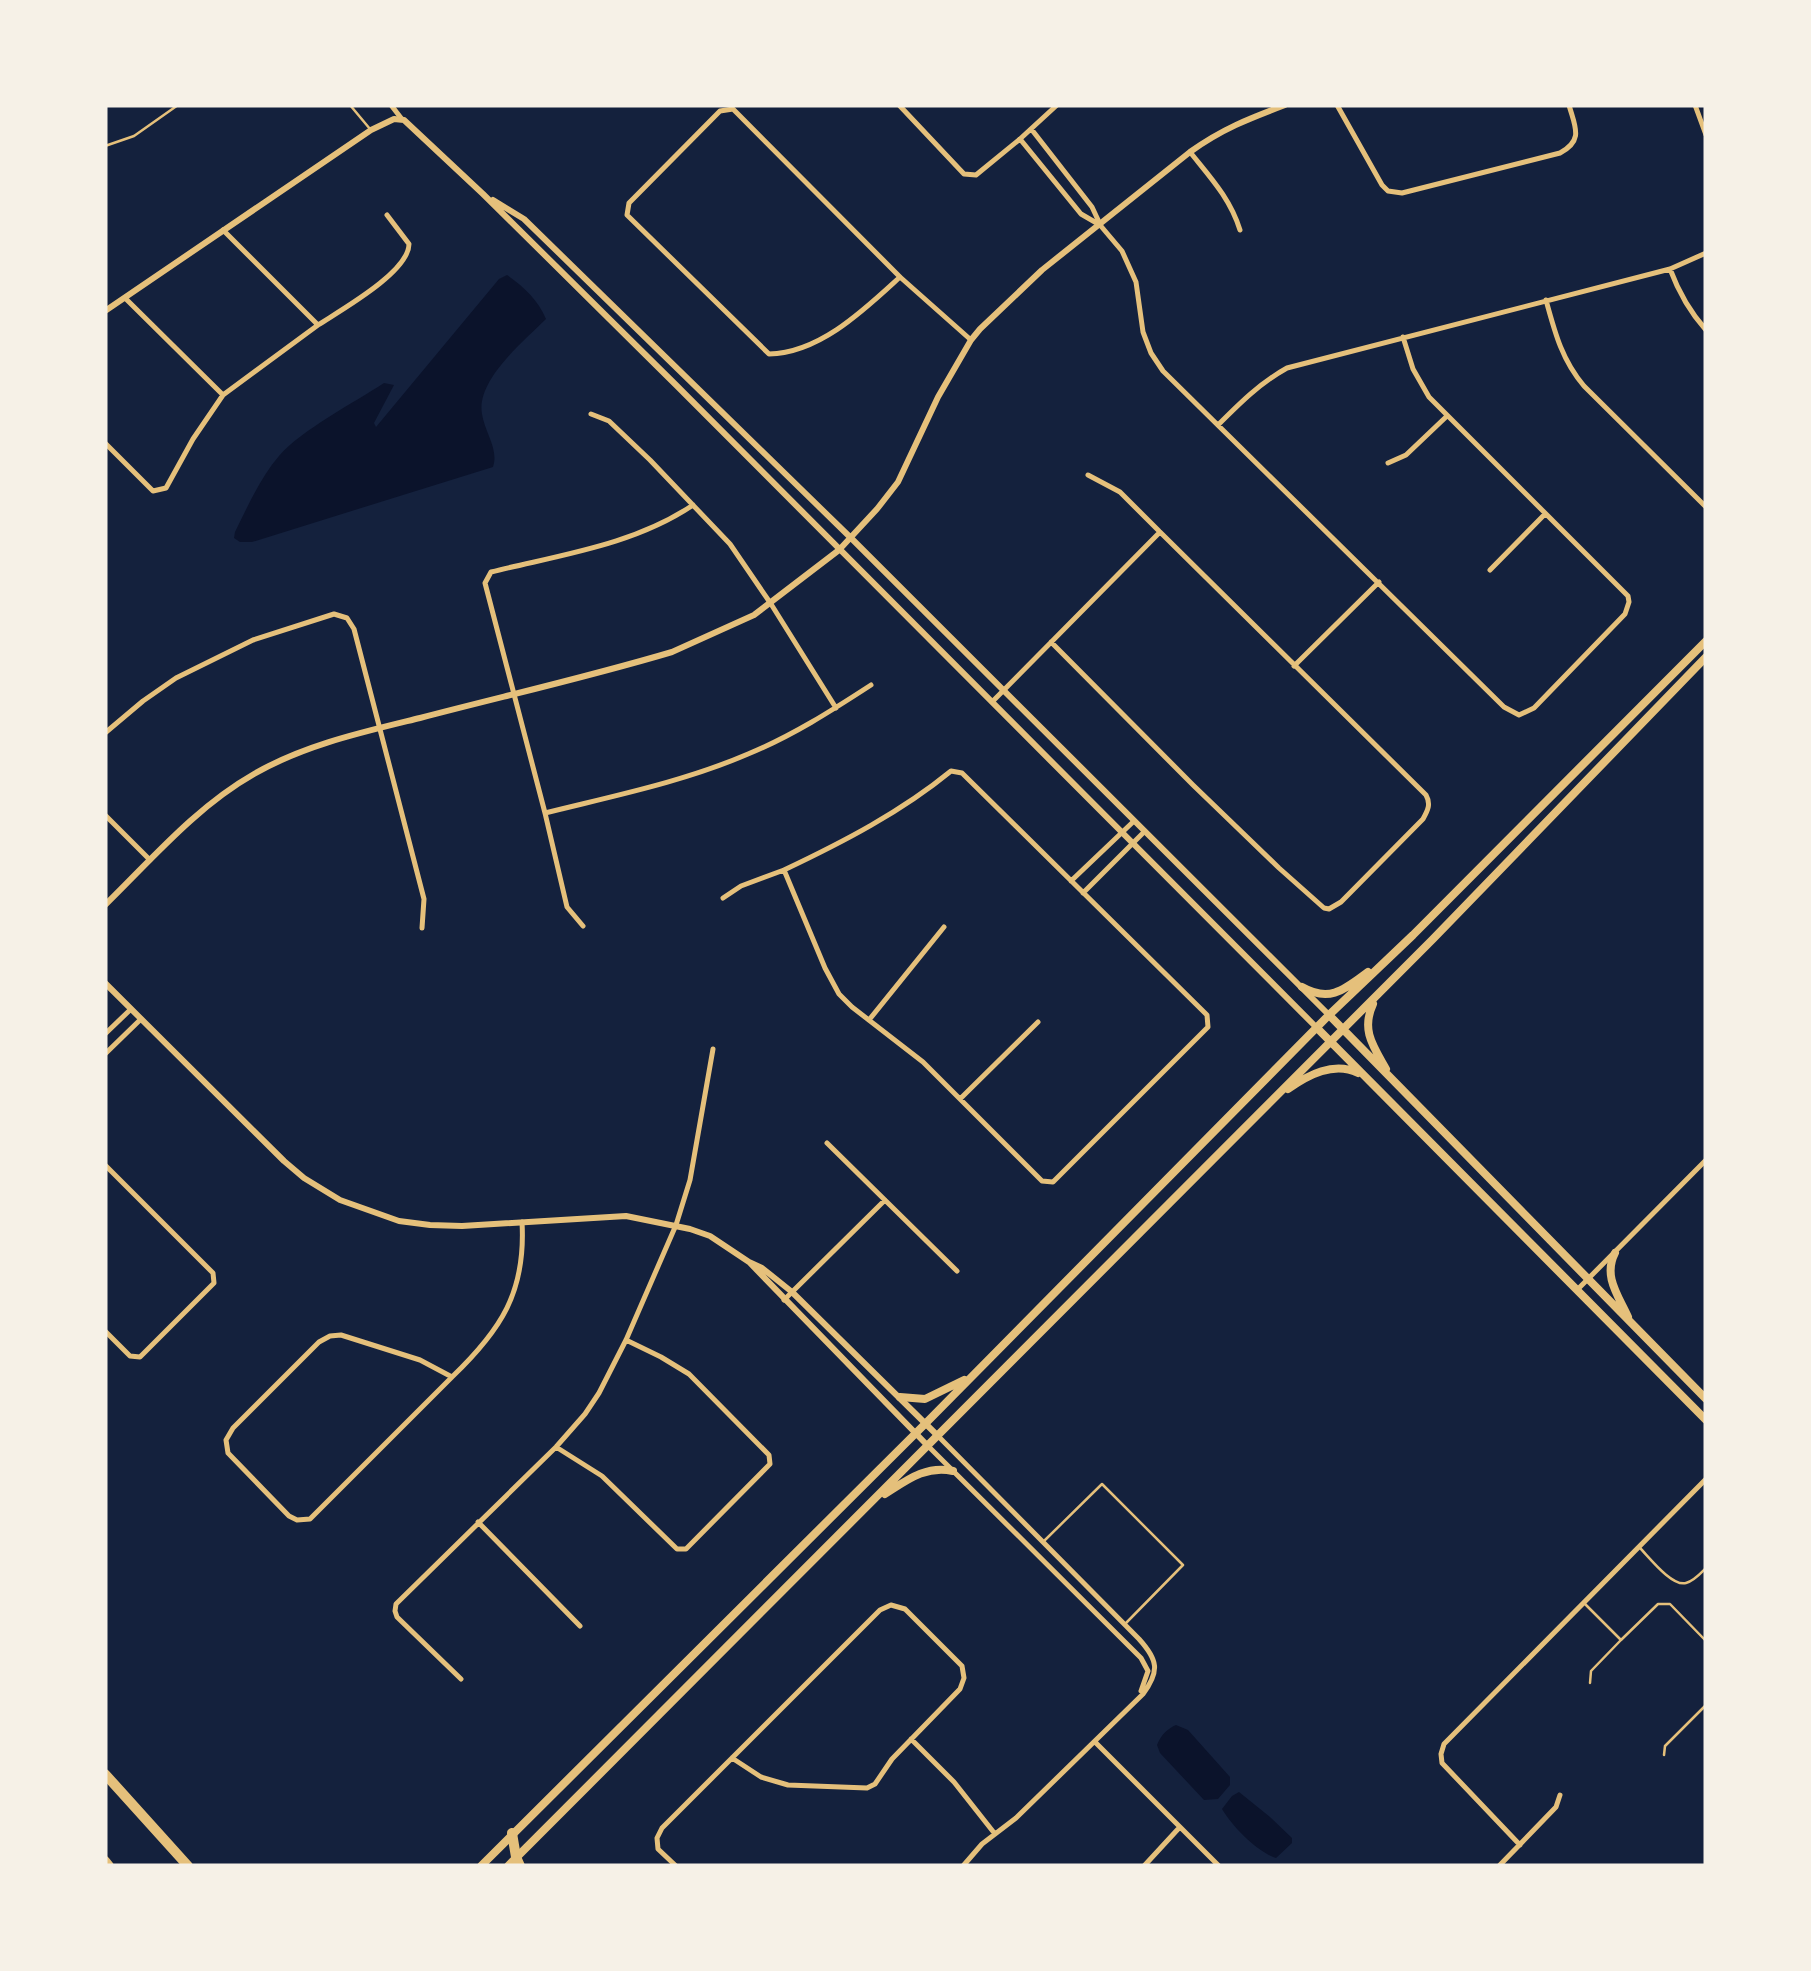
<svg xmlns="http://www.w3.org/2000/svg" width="1811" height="1971" font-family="Georgia,serif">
  <rect width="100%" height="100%" fill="#14213d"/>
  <path fill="#0b132b" d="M 507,275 C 524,287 538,300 546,319 C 524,341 476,380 482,414 C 485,433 499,449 493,467 L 252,542 L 240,542 L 234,538 L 235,532 C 248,506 260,478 279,456 C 300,431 355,402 384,383 L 394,385 L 374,423 L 376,427 L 499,279 Z
    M 1176,1725 L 1188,1730 L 1230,1777 L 1230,1785 L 1218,1799 L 1204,1800 L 1160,1753 L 1157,1745 C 1161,1735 1167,1729 1176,1725 Z
    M 1239,1792 L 1270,1817 L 1292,1838 L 1292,1843 L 1276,1858 C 1256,1851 1233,1827 1222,1809 L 1232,1796 Z"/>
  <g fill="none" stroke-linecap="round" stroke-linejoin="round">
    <path stroke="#e5c07b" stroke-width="2.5" d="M 350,105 L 370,129
      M 105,146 L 134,136 L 178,105
      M 1044,1541 L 1102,1484 L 1183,1565 L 1126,1623
      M 1640,1548 C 1649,1557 1672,1587 1686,1583 C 1694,1581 1701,1573 1706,1568
      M 1584,1603 L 1621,1640 L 1658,1604 L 1670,1604 L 1706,1641
      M 1590,1683 L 1591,1671 L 1620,1641
      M 1664,1755 L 1665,1746 L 1706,1705"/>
    <path stroke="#e5c07b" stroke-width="5" d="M 391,105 L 401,118
      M 899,105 L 964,174 L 976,175 L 1020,139 L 1057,105
      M 1337,105 L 1382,185 L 1388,191 L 1402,193 L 1560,153 C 1584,140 1575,127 1569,105
      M 1695,105 L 1706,135
      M 1032,130 L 1092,207 L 1099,222
      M 1020,139 L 1081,214 L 1100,225 L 1122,251 L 1136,282 L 1143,332 L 1151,353 L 1163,371 L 1504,707 L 1519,715 L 1534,708 L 1625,614 L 1629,602 L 1628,596 L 1429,397 L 1413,369 L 1403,337
      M 1190,152 C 1210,177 1230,198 1240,230
      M 1670,269 C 1679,293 1689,311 1706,330
      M 900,277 C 865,309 820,353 769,354 L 627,215 L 629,203 L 720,111 L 733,109 L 900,277 L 971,340
      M 125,298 L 222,394
      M 1546,300 C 1555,333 1562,360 1584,386 L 1706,507
      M 318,325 C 341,310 409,272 409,244 L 387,215
      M 591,414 L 609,421 L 650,460 L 730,544 L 771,604 L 836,708
      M 1218,425 C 1240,403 1260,383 1287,368 L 1670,269 L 1706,253
      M 105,443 L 153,491 L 166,488 L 193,439 L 223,395 L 318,325 L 223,230
      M 1388,463 L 1406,455 L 1447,416
      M 1088,475 L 1120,492 L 1159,531
      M 1490,570 L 1544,515
      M 1294,666 L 1379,582
      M 992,702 L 1160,532 L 1426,795 C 1431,804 1428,810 1423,819 L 1341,902 L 1329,909 L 1324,908 L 1279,868 L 1193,785 L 1051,642
      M 105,733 L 143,701 L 176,678 L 253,640 L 334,614 L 347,618 L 354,629 L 424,899 L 422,928
      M 951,771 L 962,773 L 1207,1015 L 1208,1027 L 1053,1182 L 1042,1181 L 923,1062 L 852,1007 L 839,994 L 825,968 L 784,870 C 843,842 901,812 951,771 Z
      M 545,813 C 613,796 683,782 748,754 C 792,736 831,711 871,685
      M 105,815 L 150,860
      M 1071,881 L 1134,821
      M 1083,893 L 1144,832
      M 723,898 L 741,886 L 784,870
      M 583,926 L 567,907 L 545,813 L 485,583 L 491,572 C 559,555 634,545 693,505
      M 869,1020 L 944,927
      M 105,1034 L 131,1009
      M 105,1054 L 141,1019
      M 960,1099 L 1038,1022
      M 827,1143 L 957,1271
      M 105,1165 L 213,1273 L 214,1283 L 140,1357 L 130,1356 L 105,1331
      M 1578,1289 L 1706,1160
      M 784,1300 L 885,1200
      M 452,1377 L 310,1519 L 297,1520 L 289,1516 L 228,1453 L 226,1440 L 233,1428 L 319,1342 L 330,1336 L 341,1335 L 420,1360 L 452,1377 C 501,1330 526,1292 522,1222
      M 938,1436 L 1139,1639 C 1158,1660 1160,1671 1143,1694 L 1016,1818 L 982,1844 L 963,1866
      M 928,1446 L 1141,1658 L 1148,1671 L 1141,1691
      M 556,1447 L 602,1476 L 677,1549 L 686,1549 L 770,1464 L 769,1455 L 689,1374 L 661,1357 L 626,1340
      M 478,1522 L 580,1626
      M 461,1679 L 397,1617 L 395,1611 L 396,1604 L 556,1447 L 585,1414 L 599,1393 L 626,1340 L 676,1225 L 690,1180 L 713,1049
      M 911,1739 L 954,1782 L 995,1834
      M 1095,1742 L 1219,1866
      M 1520,1845 L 1442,1763 L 1441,1754 L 1444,1744 L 1706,1479
      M 676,1866 L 658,1849 L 657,1838 L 662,1828 L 880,1610 L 891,1605 L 905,1609 L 962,1666 L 964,1678 L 960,1689 L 892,1759 L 875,1784 L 867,1788 L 788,1785 L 761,1777 L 732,1758
      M 1144,1866 L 1179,1828
      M 1499,1866 L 1556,1807 L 1560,1795"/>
    <path stroke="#e5c07b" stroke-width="6" d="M 493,200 L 524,219 L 851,538 L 1329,1015
      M 105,311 L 371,130 L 394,119 L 404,120 L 483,194 L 676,385 L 1317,1028
      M 105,905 C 152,859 196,807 254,774 C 304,745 363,732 420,718 C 504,696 588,677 672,652 L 754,615 L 839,550 L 877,509 L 898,482 L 938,397 L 971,340 L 980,329 L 1042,270 L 1190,152 C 1222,129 1248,119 1285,105
      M 105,983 L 284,1161 L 304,1178 L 340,1200 L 399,1221 L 430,1225 L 462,1226 L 626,1216 L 690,1229 L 710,1236 L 749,1262 L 762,1268 L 792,1292 L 938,1436
      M 750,1263 L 928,1446"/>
    <path stroke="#e5c07b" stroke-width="8" d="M 1302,987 C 1330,1003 1345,989 1368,972
      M 1373,1004 C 1361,1030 1373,1046 1386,1069
      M 1329,1015 L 1706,1399
      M 1317,1028 L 1706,1420
      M 1288,1089 C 1308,1075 1334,1061 1358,1073
      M 1615,1253 C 1603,1276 1618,1295 1628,1317
      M 900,1397 L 925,1399 L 964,1380
      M 885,1494 C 907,1480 926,1465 953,1471
      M 481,1866 L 926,1423 L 1329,1015 L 1413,935 L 1706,641
      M 508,1866 L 1433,939 L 1706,657"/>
    <path stroke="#e5c07b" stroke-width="10" d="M 105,1774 L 188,1866
      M 512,1833 L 516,1857 L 520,1866
      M 105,1861 L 109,1866"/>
  </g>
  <rect width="1811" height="1971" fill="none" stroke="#f6f1e7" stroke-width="215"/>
</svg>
